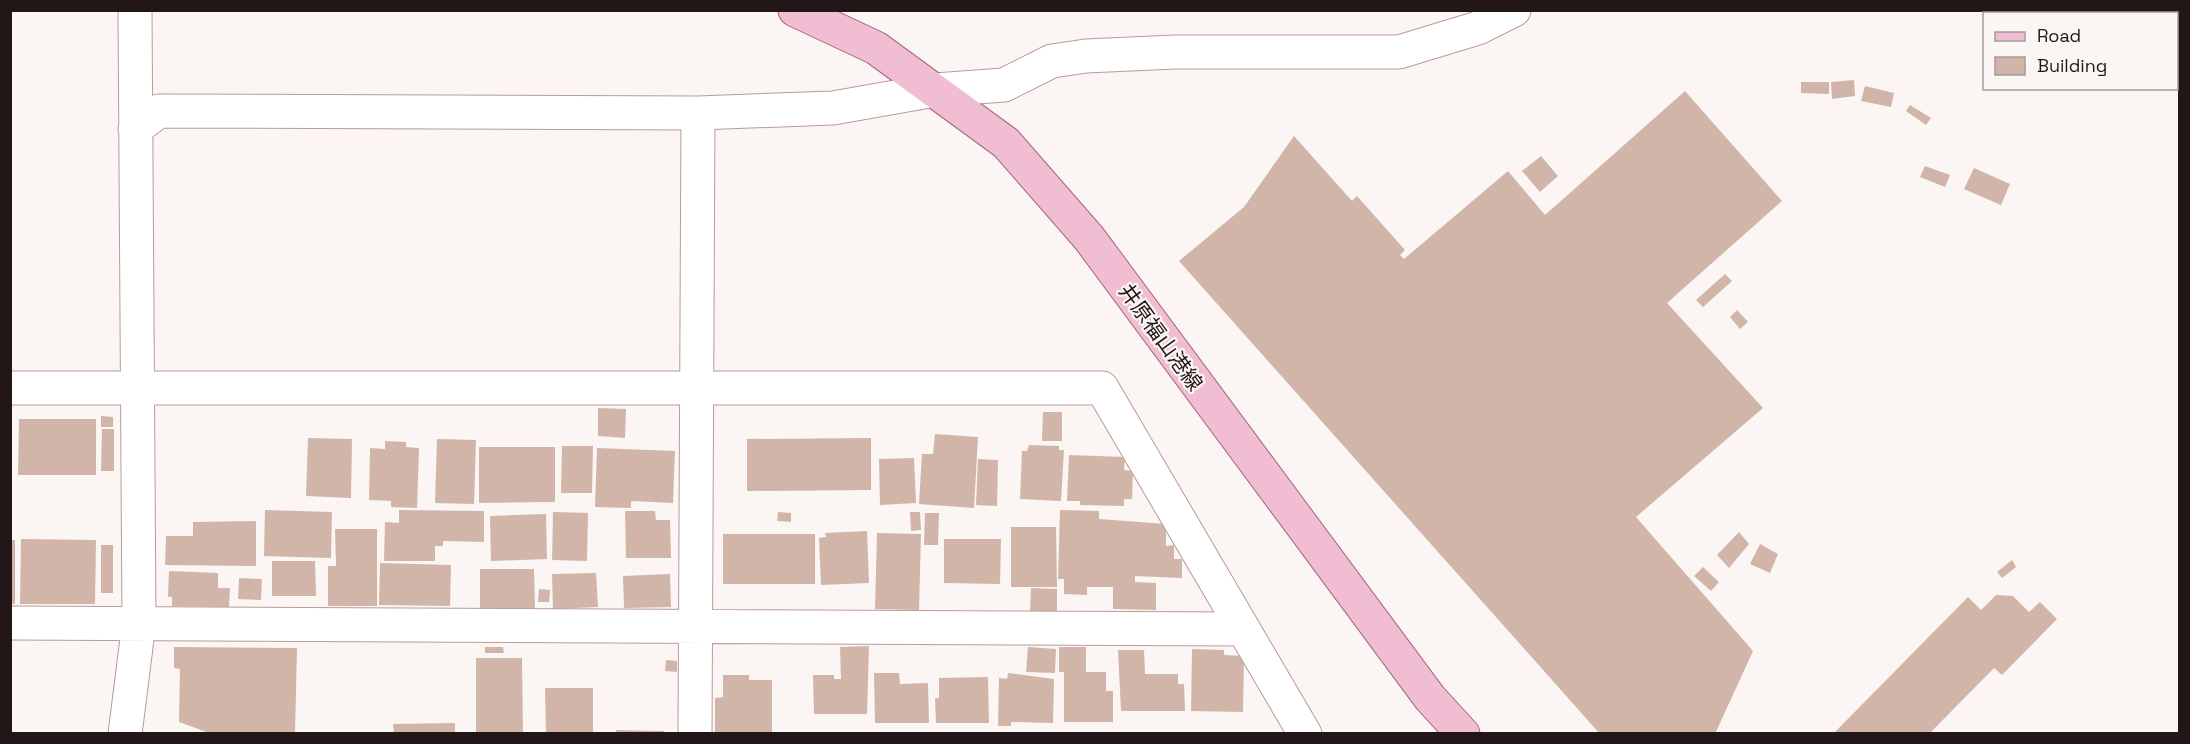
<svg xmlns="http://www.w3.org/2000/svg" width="2190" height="744" font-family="'Space Grotesk','Noto Sans JP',sans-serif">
  <rect width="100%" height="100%" fill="#fbf5f4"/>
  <path fill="#d1b5a9" d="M 1854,80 L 1855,96 L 1832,99 L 1831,82 Z
    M 1801,82 L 1829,82 L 1829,94 L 1801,93 Z
    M 1865,86 L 1894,93 L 1891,107 L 1861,101 Z
    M 1685,91 L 1782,201 L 1667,303 L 1763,408 L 1636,517 L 1753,651 L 1715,734 L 1600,734 L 1179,261 L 1244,207 L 1294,136 L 1352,201 L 1357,196 L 1405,250 L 1400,255 L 1404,259 L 1508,171 L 1545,215 Z
    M 1910,105 L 1931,118 L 1926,125 L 1906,111 Z
    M 1541,156 L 1558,176 L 1540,192 L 1522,171 Z
    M 1925,166 L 1950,175 L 1945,187 L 1920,177 Z
    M 1974,168 L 2010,184 L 2001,205 L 1964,189 Z
    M 1725,274 L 1732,281 L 1703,307 L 1696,300 Z
    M 1737,310 L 1748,322 L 1740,329 L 1730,317 Z
    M 598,408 L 626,409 L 625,438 L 598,436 Z
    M 1043,412 L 1062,412 L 1062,441 L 1042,441 Z
    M 101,416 L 113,417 L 113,427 L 101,427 Z
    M 19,419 L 96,419 L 96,475 L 18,475 Z
    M 102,429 L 114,429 L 114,471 L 101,471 Z
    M 935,434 L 978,437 L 974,508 L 919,504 L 922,454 L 933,454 Z
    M 308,438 L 352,439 L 351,498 L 306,496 Z
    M 871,438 L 871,490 L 747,491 L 747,439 Z
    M 437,439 L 476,440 L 474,504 L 435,503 Z
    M 385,441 L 406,442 L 406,447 L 419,448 L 417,508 L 391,507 L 391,501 L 369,500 L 370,448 L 385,449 Z
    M 1029,445 L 1059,446 L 1059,450 L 1064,450 L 1061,501 L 1020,499 L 1022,451 L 1027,451 Z
    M 562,446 L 593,446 L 592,493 L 561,493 Z
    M 479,447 L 555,447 L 555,502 L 479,503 Z
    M 597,448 L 675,451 L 673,503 L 631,501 L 631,508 L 595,507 Z
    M 1069,455 L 1125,457 L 1124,470 L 1133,471 L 1132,499 L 1124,499 L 1124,506 L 1080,505 L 1080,501 L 1067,501 Z
    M 914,458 L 916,503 L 880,505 L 879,459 Z
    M 978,459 L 998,460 L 997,506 L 976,505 Z
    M 265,510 L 332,512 L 331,558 L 264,556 Z
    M 399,510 L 484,511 L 484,542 L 443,541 L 443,546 L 435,546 L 435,561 L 384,561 L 385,522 L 399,523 Z
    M 1060,510 L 1099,511 L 1099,519 L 1166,524 L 1166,546 L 1174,545 L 1174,559 L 1182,559 L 1182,578 L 1135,576 L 1135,582 L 1156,583 L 1156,610 L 1113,609 L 1113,587 L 1087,587 L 1087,595 L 1064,594 L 1064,579 L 1058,579 Z
    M 625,511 L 655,511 L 656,520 L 670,520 L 671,558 L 626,558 Z
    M 553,512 L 588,513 L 587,561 L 552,560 Z
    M 778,512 L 791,513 L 791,522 L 777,521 Z
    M 910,512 L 920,512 L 921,530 L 911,531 Z
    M 925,513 L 939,513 L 938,545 L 924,545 Z
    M 546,514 L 547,559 L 491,561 L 490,516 Z
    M 256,521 L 256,566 L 165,565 L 166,536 L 193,536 L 193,522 Z
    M 1011,527 L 1056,527 L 1057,587 L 1011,587 Z
    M 335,529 L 377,529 L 377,606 L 328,606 L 328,566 L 336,566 Z
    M 867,531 L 869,583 L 821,585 L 819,538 L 826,537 L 825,533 Z
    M 1739,532 L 1749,544 L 1729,568 L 1717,555 Z
    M 877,533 L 921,534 L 919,610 L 875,609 Z
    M 723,534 L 815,534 L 815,584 L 723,584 Z
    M 21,539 L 96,540 L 95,604 L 20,604 Z
    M 944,539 L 1001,539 L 1000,584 L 944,583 Z
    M 10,540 L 15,540 L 15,604 L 10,604 Z
    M 1760,544 L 1778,554 L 1770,573 L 1750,564 Z
    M 101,545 L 113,545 L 113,593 L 101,593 Z
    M 2012,560 L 2016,567 L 2002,578 L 1997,572 Z
    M 272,561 L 315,561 L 316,596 L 272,596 Z
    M 380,563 L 451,565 L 450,606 L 379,605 Z
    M 1703,567 L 1719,582 L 1711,591 L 1694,576 Z
    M 480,569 L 534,569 L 535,608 L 480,608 Z
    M 169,571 L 218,573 L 218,588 L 230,588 L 229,607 L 172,606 L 172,597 L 168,597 Z
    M 596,573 L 598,607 L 553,609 L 552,574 Z
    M 670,574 L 671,607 L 624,608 L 623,576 Z
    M 239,578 L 262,579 L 261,600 L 238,599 Z
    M 1031,588 L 1057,589 L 1057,611 L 1030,611 Z
    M 539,589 L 550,590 L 549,602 L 538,602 Z
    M 1996,595 L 2013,596 L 2029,612 L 2040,602 L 2057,619 L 2002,675 L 1994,668 L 1929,734 L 1833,734 L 1968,597 L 1981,610 Z
    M 869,646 L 867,714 L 814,714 L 813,675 L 834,675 L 834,679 L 841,679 L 840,647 Z
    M 174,647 L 297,648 L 295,734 L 212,734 L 179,722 L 180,669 L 174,668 Z
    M 485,647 L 503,647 L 504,653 L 485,653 Z
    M 1028,647 L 1056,649 L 1055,673 L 1026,672 Z
    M 1059,647 L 1086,647 L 1086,672 L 1106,672 L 1106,691 L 1113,691 L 1113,722 L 1064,722 L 1064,672 L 1059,672 Z
    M 1192,649 L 1224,650 L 1224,655 L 1244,656 L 1243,712 L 1191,711 Z
    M 1118,650 L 1144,650 L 1145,674 L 1178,674 L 1178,684 L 1184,684 L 1185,711 L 1121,711 Z
    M 476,658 L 522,658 L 523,734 L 476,734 Z
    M 666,660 L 677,661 L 677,672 L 665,671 Z
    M 874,673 L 899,673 L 900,684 L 928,683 L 929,723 L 875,723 Z
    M 1008,673 L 1054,679 L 1053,723 L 1011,722 L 1011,726 L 998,726 L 999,678 L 1007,679 Z
    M 723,675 L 749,675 L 749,680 L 772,680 L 772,734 L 715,734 L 715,698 L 723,697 Z
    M 988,677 L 989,723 L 936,723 L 935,698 L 939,698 L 939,678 Z
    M 545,688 L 593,688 L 593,734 L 546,734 Z
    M 455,723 L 455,734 L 394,734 L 393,724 Z
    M 616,730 L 664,731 L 664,734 L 616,734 Z"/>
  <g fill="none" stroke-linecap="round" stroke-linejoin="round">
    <defs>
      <path id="minor" d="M 135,129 L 159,111 L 698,113 L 833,108 L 935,90 L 1004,85 L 1052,61 L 1086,56 L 1175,52 L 1399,52 L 1478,28 L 1514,10
        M 10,388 L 1102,388 L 1305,734
        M 10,623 L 1241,629
        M 125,734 L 139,623 L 135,10
        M 695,734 L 698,113"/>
      <path id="primary" d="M 795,10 L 876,48 L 1006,143 L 1089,238 L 1430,698 L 1463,734"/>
    </defs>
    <use href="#minor" stroke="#b99b9a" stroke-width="35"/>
    <use href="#primary" stroke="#a3667d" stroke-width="35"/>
    <use href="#minor" stroke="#fff" stroke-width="33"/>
    <use href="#primary" stroke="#f1bdd2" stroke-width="33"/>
  </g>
  <g text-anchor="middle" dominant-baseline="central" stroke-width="4.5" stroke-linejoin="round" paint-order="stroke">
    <g font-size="21" fill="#221717" stroke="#fbf5f4">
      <text transform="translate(1161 337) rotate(54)">井原福山港線</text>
    </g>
  </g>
  <rect width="2190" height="744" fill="none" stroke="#221717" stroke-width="24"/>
  <rect x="1983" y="12" width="195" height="78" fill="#fbf5f4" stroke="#a49c9c" stroke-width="1.5"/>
  <rect x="1995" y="32" width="30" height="9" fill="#f1bdd2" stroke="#a49c9c" stroke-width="1.5"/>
  <text x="2037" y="42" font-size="18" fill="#221717">Road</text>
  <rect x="1995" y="57" width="30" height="18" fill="#d1b5a9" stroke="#a49c9c" stroke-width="1.5"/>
  <text x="2037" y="72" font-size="18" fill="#221717">Building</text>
</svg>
